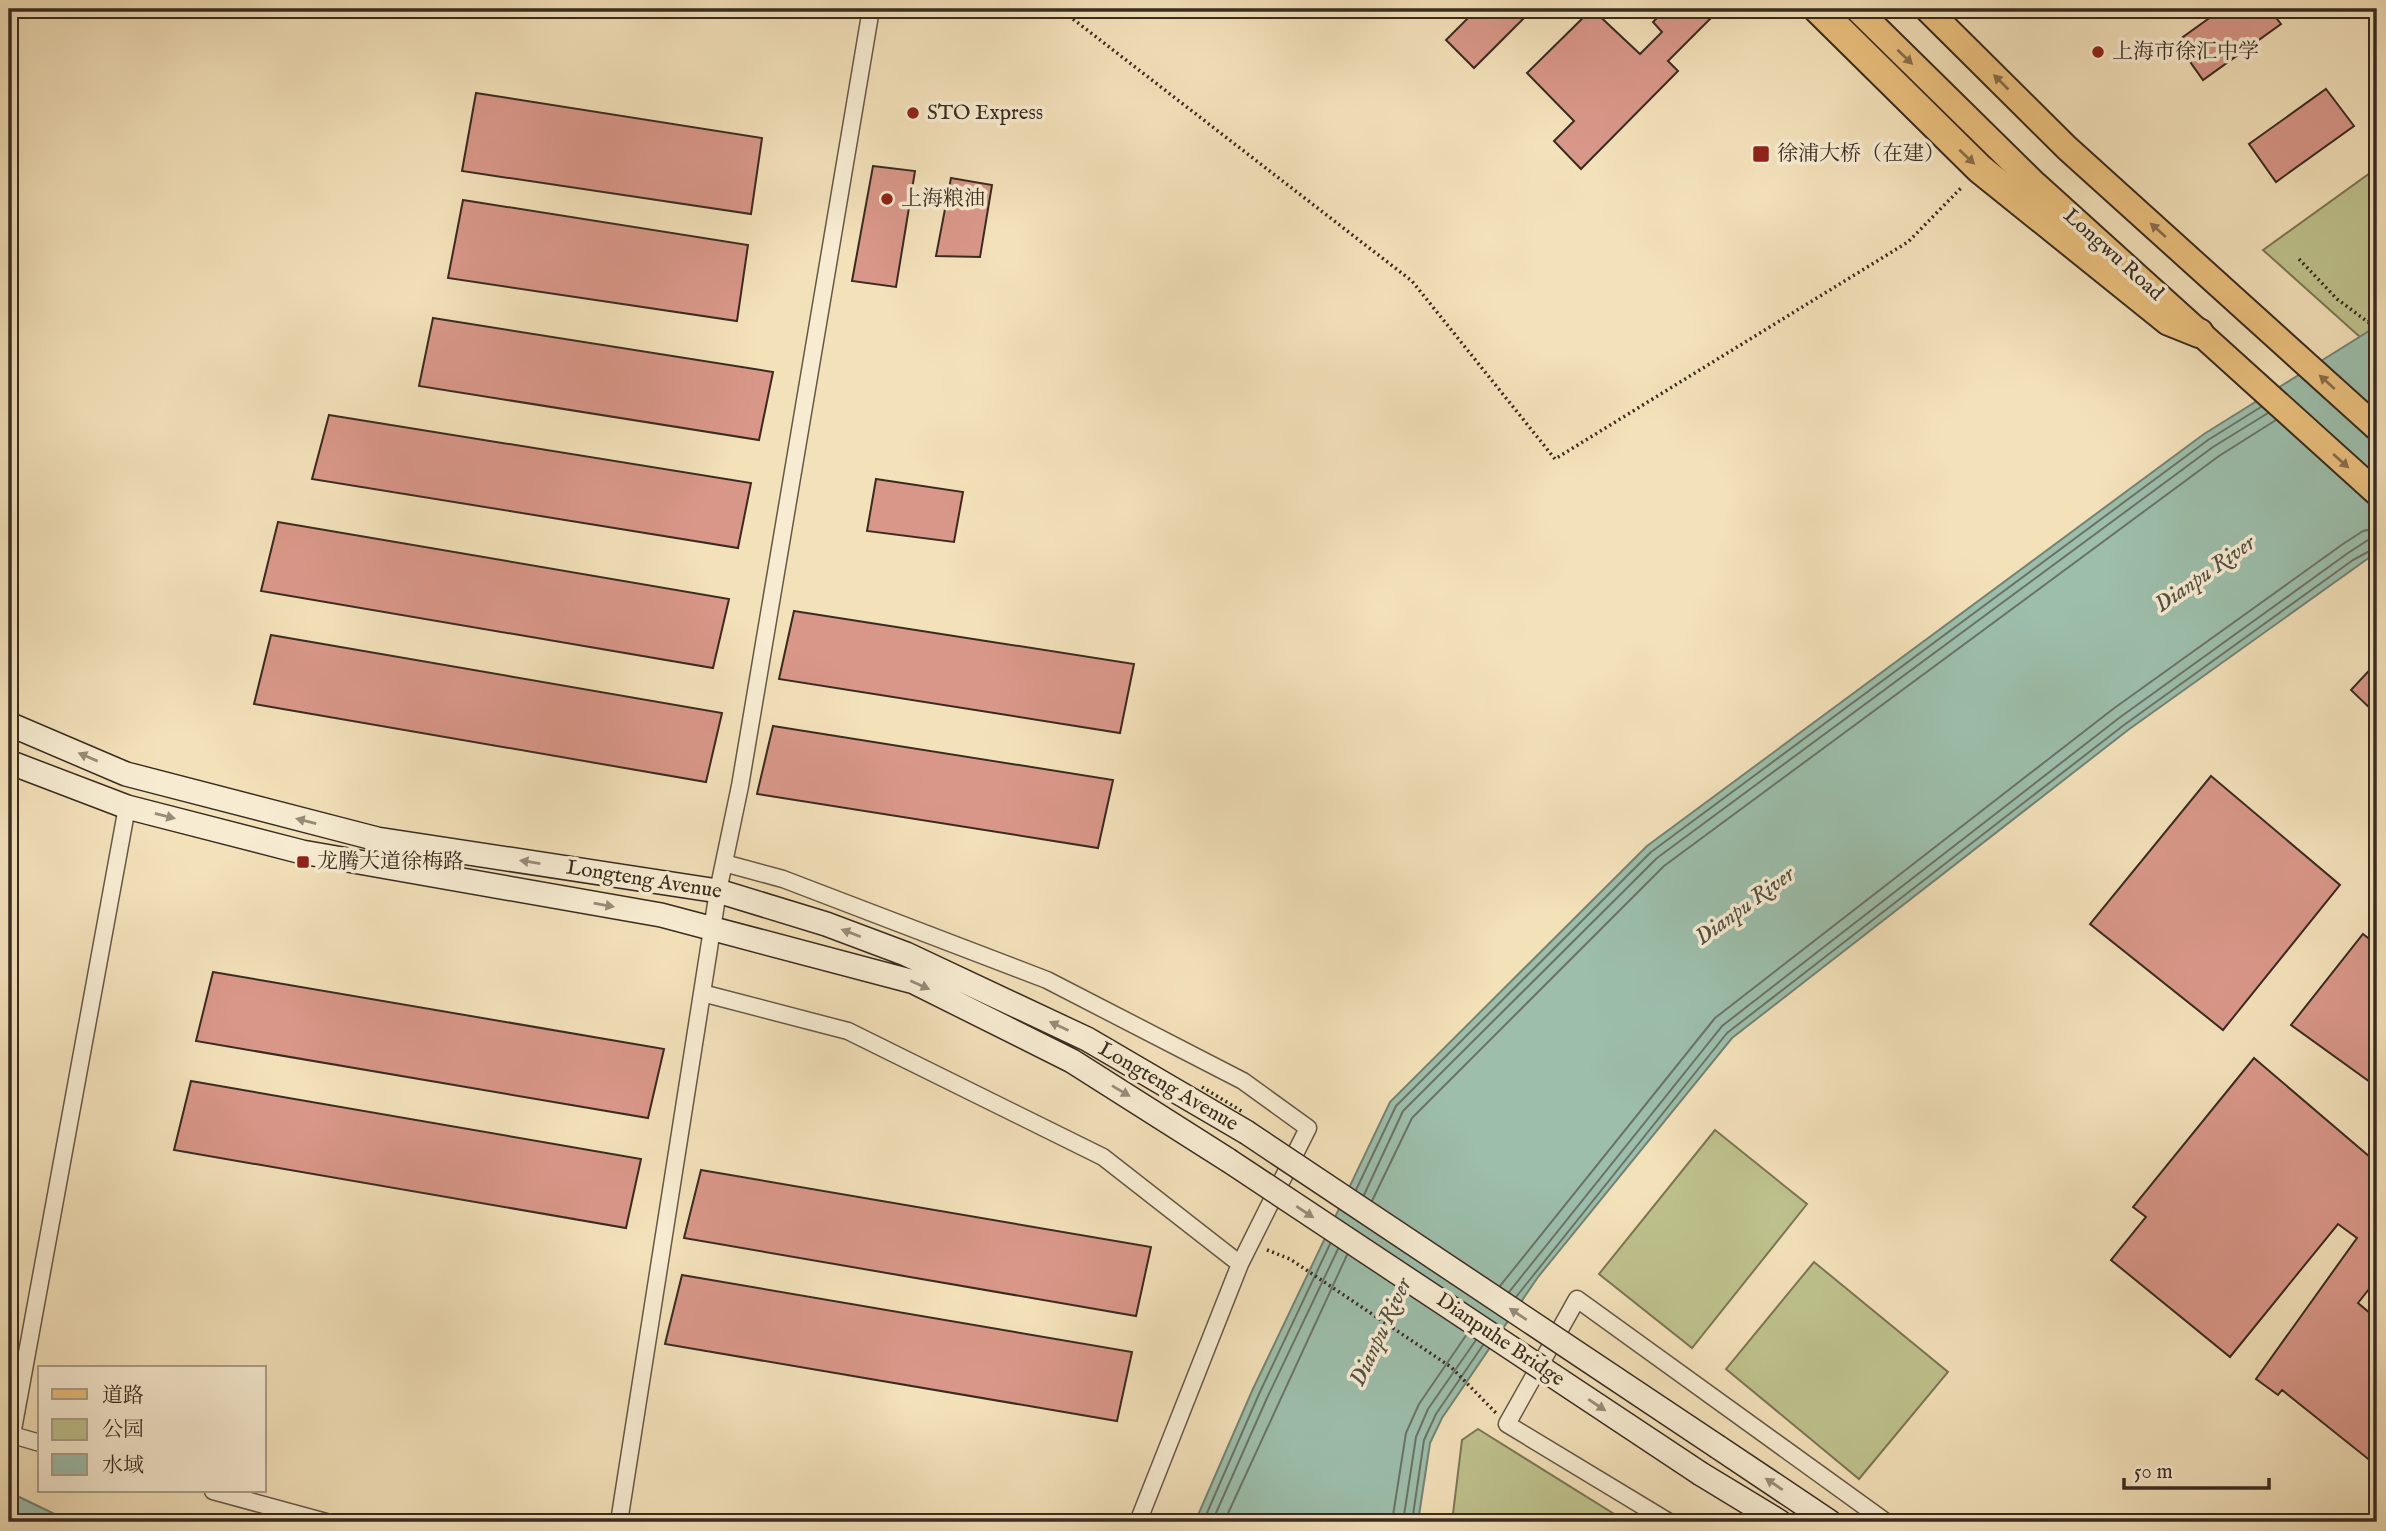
<svg xmlns="http://www.w3.org/2000/svg" width="2386" height="1531" font-family="'IM FELL English','Noto Serif SC',serif">
  <rect width="100%" height="100%" fill="#f3e1ba"/>
  <filter id="stains"><feTurbulence type="fractalNoise" baseFrequency=".00286" numOctaves="4"/><feColorMatrix values="0 0 0 0 .2 0 0 0 0 .09 0 0 0 0 .02 0 0 0 .5 -.17"/></filter>
  <radialGradient id="worn" r=".72"><stop offset=".6" stop-color="#630" stop-opacity="0"/><stop offset="1" stop-color="#630" stop-opacity=".3"/></radialGradient>
  <path fill="#bec28d" stroke="#7c7656" stroke-width="2" d="M 2377,168 L 2377,326 L 2360,337 L 2263,250 Z
    M 1715,1130 L 1807,1204 L 1692,1348 L 1599,1274 Z
    M 1814,1262 L 1948,1372 L 1859,1479 L 1726,1369 Z
    M 1478,1429 L 1627,1522 L 1452,1522 L 1462,1440 Z"/>
  <path fill="#9cbeab" stroke="#748373" stroke-width="2" d="M 2377,326 L 2377,552 L 2128,730 L 1732,1038 L 1538,1277 L 1442,1418 L 1430,1443 L 1418,1522 L 1195,1522 L 1252,1391 L 1390,1102 L 1647,846 L 2204,434 Z
    M 9,1492 L 71,1522 L 9,1522 Z"/>
  <g fill="none" stroke-linecap="round" stroke-linejoin="round">
    <path stroke="#6a7466" stroke-width="2" d="M 1356,1190 L 1396,1106 L 1651,852 L 2208,440 L 2261,407
      M 1364,1195 L 1403,1111 L 1657,858 L 2213,447 L 2268,413
      M 1372,1201 L 1412,1118 L 1664,866 L 2219,456 L 2276,420
      M 1500,1286 L 1715,1018 L 2113,709 L 2343,544 L 2363,531 L 2377,528
      M 1509,1292 L 1722,1026 L 2119,718 L 2348,553 L 2368,540 L 2377,538
      M 1516,1297 L 1727,1033 L 2124,725 L 2353,560 L 2377,547
      M 1203,1522 L 1259,1394 L 1330,1244
      M 1212,1522 L 1267,1398 L 1338,1249
      M 1224,1522 L 1347,1255
      M 1392,1522 L 1406,1433 L 1419,1404 L 1467,1334
      M 1403,1522 L 1416,1437 L 1428,1409 L 1476,1340
      M 1412,1522 L 1424,1440 L 1436,1414 L 1483,1345"/>
  </g>
  <path fill="#d99789" stroke="#392b20" stroke-width="2" d="M 1477,9 L 1533,9 L 1474,68 L 1446,40 Z
    M 1592,9 L 1640,54 L 1662,32 L 1653,22 L 1666,9 L 1720,9 L 1668,61 L 1678,71 L 1581,169 L 1554,141 L 1574,121 L 1527,73 Z
    M 2222,9 L 2269,9 L 2281,24 L 2203,80 L 2176,42 Z
    M 2326,89 L 2354,126 L 2276,182 L 2249,144 Z
    M 476,93 L 762,138 L 751,214 L 462,171 Z
    M 873,166 L 915,171 L 896,287 L 852,281 Z
    M 951,178 L 992,185 L 980,257 L 936,256 Z
    M 463,200 L 748,245 L 737,321 L 448,278 Z
    M 433,318 L 773,372 L 759,440 L 419,386 Z
    M 329,415 L 751,483 L 738,548 L 312,479 Z
    M 876,479 L 963,492 L 954,542 L 867,531 Z
    M 278,522 L 729,599 L 713,668 L 261,591 Z
    M 794,611 L 1134,664 L 1120,733 L 779,679 Z
    M 271,635 L 722,713 L 706,782 L 254,704 Z
    M 2377,662 L 2377,715 L 2351,690 Z
    M 773,726 L 1113,780 L 1098,848 L 757,794 Z
    M 2211,776 L 2340,885 L 2223,1030 L 2090,924 Z
    M 2363,934 L 2377,945 L 2377,1087 L 2291,1025 Z
    M 213,972 L 664,1049 L 648,1118 L 196,1041 Z
    M 2254,1058 L 2377,1163 L 2377,1279 L 2358,1303 L 2377,1319 L 2377,1466 L 2282,1390 L 2278,1395 L 2256,1379 L 2357,1238 L 2338,1224 L 2230,1357 L 2111,1260 L 2146,1217 L 2133,1207 Z
    M 191,1081 L 641,1159 L 626,1228 L 174,1150 Z
    M 701,1170 L 1151,1247 L 1136,1316 L 684,1238 Z
    M 682,1275 L 1132,1352 L 1117,1421 L 665,1344 Z"/>
  <g fill="none" stroke-linecap="round" stroke-linejoin="round">
    <defs>
      <path id="minor" d="M 9,14 L 14,9
        M 724,863 L 783,879 L 1047,980 L 1243,1081 L 1308,1128 L 1240,1264
        M 702,993 L 848,1031 L 1103,1157 L 1240,1264 L 1138,1522
        M 9,1434 L 40,1443
        M 12,1435 L 127,807
        M 213,1491 L 326,1522
        M 619,1522 L 718,891 L 740,786 L 871,9
        M 1669,1522 L 1507,1424 L 1577,1299 L 1886,1522"/>
      <path id="secondary" d="M 9,724 L 126,774 L 377,839 L 718,891 L 826,924 L 906,954 L 1087,1039 L 1246,1132
        M 9,762 L 127,807 L 302,852 L 661,915 L 914,982 L 1072,1061 L 1228,1160
        M 1718,1447 L 1830,1522
        M 1701,1474 L 1780,1522"/>
      <path id="primary" d="M 1857,9 L 2035,184 L 2377,493
        M 1927,9 L 2067,148 L 2377,428"/>
      <path id="motorway" d="M 1818,9 L 1980,169 L 2169,321 L 2199,333"/>
    </defs>
    <use href="#minor" stroke="#685846" stroke-width="19"/>
    <use href="#secondary" stroke="#392b20" stroke-width="26"/>
    <use href="#primary" stroke="#392b20" stroke-width="28"/>
    <use href="#motorway" stroke="#392b20" stroke-width="32"/>
    <path stroke="#392b20" stroke-width="3.5" stroke-dasharray="2 3.5" stroke-linecap="butt" d="M 1060,9 L 1412,281 L 1555,459 L 1908,242 L 1963,186
      M 2299,259 L 2337,299 L 2368,322 L 2377,316
      M 1267,1250 L 1290,1259 L 1451,1367 L 1496,1413"/>
    <use href="#minor" stroke="#f7ecd2" stroke-width="16"/>
    <use href="#secondary" stroke="#f7ecd2" stroke-width="23"/>
    <use href="#primary" stroke="#eac07d" stroke-width="24"/>
    <use href="#motorway" stroke="#eac07d" stroke-width="28"/>
    <defs>
      <path id="secondary-bridge" d="M 1246,1132 L 1718,1447
        M 1228,1160 L 1701,1474"/>
    </defs>
    <use href="#secondary-bridge" stroke="#392b20" stroke-width="26" stroke-linecap="butt"/>
    <path stroke="#392b20" stroke-width="3.5" stroke-dasharray="2 3.5" stroke-linecap="butt" d="M 1202,1087 L 1243,1112"/>
    <use href="#secondary-bridge" stroke="#f7ecd2" stroke-width="23"/>
  </g>
  <defs><path id="oneway-solid" d="M-6-.8H1V-3.2L6.5 0L1 3.2V.8H-6Z" transform="scale(1.75)"/></defs>
  <g fill="#896e4a">
    <use href="#oneway-solid" transform="translate(1905 57) rotate(44)"/>
    <use href="#oneway-solid" transform="translate(2001 82) rotate(-135)"/>
    <use href="#oneway-solid" transform="translate(1967 157) rotate(43)"/>
    <use href="#oneway-solid" transform="translate(2158 230) rotate(-138)"/>
    <use href="#oneway-solid" transform="translate(2327 382) rotate(-138)"/>
    <use href="#oneway-solid" transform="translate(2341 461) rotate(42)"/>
  </g>
  <g fill="#988c79">
    <use href="#oneway-solid" transform="translate(88 757) rotate(-157)"/>
    <use href="#oneway-solid" transform="translate(165 816) rotate(14)"/>
    <use href="#oneway-solid" transform="translate(306 821) rotate(-166)"/>
    <use href="#oneway-solid" transform="translate(530 862) rotate(-171)"/>
    <use href="#oneway-solid" transform="translate(604 905) rotate(10)"/>
    <use href="#oneway-solid" transform="translate(851 933) rotate(-159)"/>
    <use href="#oneway-solid" transform="translate(920 985) rotate(24)"/>
    <use href="#oneway-solid" transform="translate(1059 1026) rotate(-155)"/>
    <use href="#oneway-solid" transform="translate(1121 1091) rotate(31)"/>
    <use href="#oneway-solid" transform="translate(1305 1212) rotate(34)"/>
    <use href="#oneway-solid" transform="translate(1518 1314) rotate(-146)"/>
    <use href="#oneway-solid" transform="translate(1597 1405) rotate(34)"/>
    <use href="#oneway-solid" transform="translate(1774 1484) rotate(-146)"/>
  </g>
  <g fill="#8f2418" stroke="#f7ecd2" stroke-width="2.5">
    <circle cx="2098" cy="52" r="7"/>
    <circle cx="913" cy="113" r="7"/>
    <rect x="1752" y="145" width="18" height="18" rx="3.5"/>
    <circle cx="887" cy="199" r="7"/>
    <rect x="296" y="855" width="14" height="14" rx="3.5"/>
  </g>
  <g text-anchor="middle" dominant-baseline="central" stroke-width="7" stroke-linejoin="round" paint-order="stroke">
    <g font-size="21" fill="#392b20" stroke="#f7ecd2" text-anchor="start">
      <text x="2112" y="52">上海市徐汇中学</text>
      <text x="927" y="113">STO Express</text>
      <text x="1777" y="154">徐浦大桥（在建）</text>
      <text x="901" y="199">上海粮油</text>
      <text x="317" y="862">龙腾大道徐梅路</text>
    </g>
    <g font-size="21" fill="#392b20" stroke="#f7ecd2">
      <text transform="translate(2113 255) rotate(42)">Longwu Road</text>
      <text transform="translate(644 880) rotate(9)">Longteng Avenue</text>
      <text transform="translate(1168 1087) rotate(30)">Longteng Avenue</text>
      <text transform="translate(1500 1340) rotate(34)">Dianpuhe Bridge</text>
    </g>
    <g font-size="23" font-style="italic" fill="#525043" stroke="#f7ecd2">
      <text transform="translate(2205 574) rotate(-35)">Dianpu River</text>
      <text transform="translate(1745 906) rotate(-36)">Dianpu River</text>
      <text transform="translate(1381 1332) rotate(-65)">Dianpu River</text>
    </g>
  </g>
  <rect width="2386" height="1531" fill="none" stroke="#f3e1ba" stroke-width="35"/>
  <rect x="10" y="10" width="2365" height="1510" fill="none" stroke="#392b20" stroke-width="3.5"/>
  <rect x="18" y="18" width="2351" height="1496" fill="none" stroke="#392b20" stroke-width="2"/>
  <rect x="38" y="1366" width="228" height="126" fill="#f7ecd2" stroke="#ab9f8b" stroke-width="2"/>
  <rect x="52" y="1389" width="35" height="10" fill="#eac07d" stroke="#ab9f8b" stroke-width="2"/>
  <text x="102" y="1402" font-size="21" fill="#392b20">道路</text>
  <rect x="52" y="1419" width="35" height="21" fill="#bec28d" stroke="#ab9f8b" stroke-width="2"/>
  <text x="102" y="1436" font-size="21" fill="#392b20">公园</text>
  <rect x="52" y="1454" width="35" height="21" fill="#9cbeab" stroke="#ab9f8b" stroke-width="2"/>
  <text x="102" y="1472" font-size="21" fill="#392b20">水域</text>
  <path d="M2124 1478v10h145v-10" fill="none" stroke="#392b20" stroke-width="3.5"/>
  <text x="2134" y="1478" font-size="21" fill="#392b20" stroke="#f7ecd2" stroke-width="5" paint-order="stroke">50 m</text>
  <rect width="100%" height="100%" filter="url(#stains)"/>
  <rect width="100%" height="100%" fill="url(#worn)"/>
</svg>
